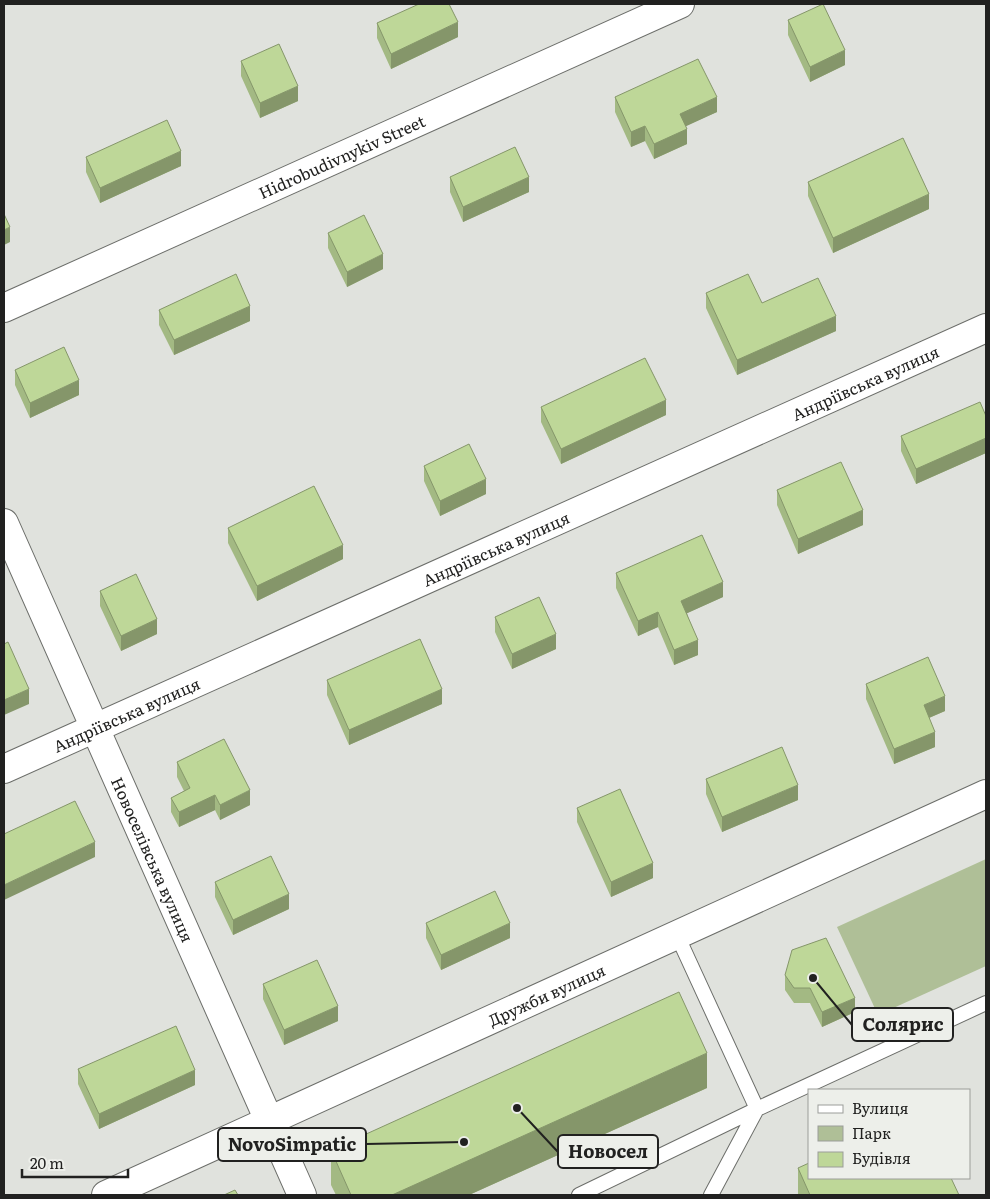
<svg xmlns="http://www.w3.org/2000/svg" width="990" height="1199" font-family="Literata,serif">
  <rect width="100%" height="100%" fill="#e0e2dd"/>
  <path fill="#afbf97" d="M 986,859 L 986,966 L 878,1015 L 837,927 Z"/>
  <g fill="none" stroke-linecap="round" stroke-linejoin="round">
    <defs>
      <path id="service" d="M 677,935 L 757,1109 L 711,1195
        M 579,1195 L 757,1109 L 986,1003"/>
      <g id="minor">
        <path id="s1" d="M 4,308 L 680,4"/>
        <path id="s2" d="M 4,523 L 302,1195"/>
        <path id="s3" d="M 4,769 L 986,328"/>
        <path id="s4" d="M 106,1195 L 986,794"/>
      </g>
    </defs>
    <use href="#service" stroke="#6c6e6a" stroke-width="16"/>
    <use href="#minor" stroke="#6c6e6a" stroke-width="30"/>
    <use href="#service" stroke="#fff" stroke-width="14"/>
    <use href="#minor" stroke="#fff" stroke-width="28"/>
  </g>
  <path fill="#a3b983" d="M 788,20 L 845,65 L 810,82 L 788,35 Z
    M 377,23 L 458,37 L 391,69 L 377,38 Z
    M 241,61 L 298,101 L 260,118 L 241,76 Z
    M 615,97 L 717,112 L 685,126 L 687,144 L 654,159 L 645,141 L 631,147 L 615,112 Z
    M 86,157 L 181,166 L 100,203 L 86,172 Z
    M 450,177 L 529,192 L 463,222 L 450,192 Z
    M 808,182 L 929,209 L 833,253 L 808,196 Z
    M 328,233 L 383,269 L 347,287 L 328,248 Z
    M 706,293 L 762,303 L 836,331 L 737,375 L 706,308 Z
    M 159,310 L 250,321 L 174,355 L 159,325 Z
    M 15,370 L 79,395 L 30,418 L 15,385 Z
    M 541,407 L 666,415 L 561,464 L 541,422 Z
    M 986,416 L 986,453 L 916,484 L 901,451 L 901,436 Z
    M 424,466 L 486,494 L 440,516 L 424,481 Z
    M 777,490 L 863,525 L 798,554 L 777,505 Z
    M 228,528 L 343,559 L 257,601 L 228,543 Z
    M 616,573 L 723,597 L 687,613 L 698,655 L 674,665 L 658,627 L 638,636 L 616,588 Z
    M 100,591 L 157,634 L 121,651 L 100,606 Z
    M 495,617 L 556,649 L 512,669 L 495,632 Z
    M 327,680 L 442,704 L 349,745 L 327,695 Z
    M 866,684 L 945,711 L 929,718 L 935,747 L 894,764 L 866,699 Z
    M 177,762 L 250,805 L 220,820 L 215,810 L 179,827 L 171,812 L 171,798 L 184,791 L 177,777 Z
    M 706,779 L 798,800 L 722,832 L 706,794 Z
    M 577,808 L 653,878 L 611,897 L 577,822 Z
    M 215,882 L 289,909 L 233,935 L 215,897 Z
    M 426,923 L 510,938 L 441,970 L 426,938 Z
    M 785,975 L 855,1012 L 822,1027 L 810,1003 L 794,1003 L 785,990 Z
    M 263,984 L 338,1021 L 284,1045 L 263,999 Z
    M 78,1069 L 195,1085 L 99,1129 L 78,1084 Z
    M 707,1088 L 469,1195 L 336,1195 L 331,1185 L 331,1150 Z
    M 798,1168 L 959,1195 L 798,1195 Z"/>
  <path fill="#85966a" d="M 458,22 L 458,37 L 391,69 L 391,54 Z
    M 845,50 L 845,65 L 810,82 L 810,67 Z
    M 298,86 L 298,101 L 260,118 L 260,103 Z
    M 717,97 L 717,112 L 680,129 L 680,114 Z
    M 645,126 L 645,141 L 631,147 L 631,132 Z
    M 687,129 L 687,144 L 654,159 L 654,144 Z
    M 181,151 L 181,166 L 100,203 L 100,188 Z
    M 529,177 L 529,192 L 463,222 L 463,207 Z
    M 929,194 L 929,209 L 833,253 L 833,238 Z
    M 10,227 L 10,242 L 4,245 L 4,230 Z
    M 383,254 L 383,269 L 347,287 L 347,272 Z
    M 250,306 L 250,321 L 174,355 L 174,340 Z
    M 836,316 L 836,331 L 737,375 L 737,360 Z
    M 79,380 L 79,395 L 30,418 L 30,403 Z
    M 666,400 L 666,415 L 561,464 L 561,449 Z
    M 986,438 L 986,453 L 916,484 L 916,469 Z
    M 486,479 L 486,494 L 440,516 L 440,501 Z
    M 863,510 L 863,525 L 798,554 L 798,539 Z
    M 343,545 L 343,559 L 257,601 L 257,586 Z
    M 723,582 L 723,597 L 681,616 L 681,601 Z
    M 658,612 L 658,627 L 638,636 L 638,621 Z
    M 157,619 L 157,634 L 121,651 L 121,636 Z
    M 556,634 L 556,649 L 512,669 L 512,654 Z
    M 698,640 L 698,655 L 674,665 L 674,650 Z
    M 29,689 L 29,704 L 4,715 L 4,700 Z
    M 442,689 L 442,704 L 349,745 L 349,730 Z
    M 945,696 L 945,711 L 924,720 L 924,705 Z
    M 935,732 L 935,747 L 894,764 L 894,749 Z
    M 798,785 L 798,800 L 722,832 L 722,817 Z
    M 250,790 L 250,805 L 220,820 L 220,805 Z
    M 215,795 L 215,810 L 179,827 L 179,812 Z
    M 95,842 L 95,857 L 4,900 L 4,885 Z
    M 653,863 L 653,878 L 611,897 L 611,882 Z
    M 289,894 L 289,909 L 233,935 L 233,920 Z
    M 510,923 L 510,938 L 441,970 L 441,955 Z
    M 855,998 L 855,1012 L 822,1027 L 822,1012 Z
    M 338,1006 L 338,1021 L 284,1045 L 284,1030 Z
    M 707,1053 L 707,1088 L 469,1195 L 392,1195 Z
    M 195,1070 L 195,1085 L 99,1129 L 99,1114 Z
    M 5,1157 L 5,1172 L 4,1173 L 4,1158 Z"/>
  <path fill="#bed798" stroke="#85966a" d="M 419,4 L 449,4 L 458,22 L 391,54 L 377,23 Z
    M 823,4 L 845,50 L 810,67 L 788,20 Z
    M 279,44 L 298,86 L 260,103 L 241,61 Z
    M 698,59 L 717,97 L 680,114 L 687,129 L 654,144 L 645,126 L 631,132 L 615,97 Z
    M 167,120 L 181,151 L 100,188 L 86,157 Z
    M 903,138 L 929,194 L 833,238 L 808,182 Z
    M 515,147 L 529,177 L 463,207 L 450,177 Z
    M 4,214 L 10,227 L 4,230 Z
    M 364,215 L 383,254 L 347,272 L 328,233 Z
    M 236,274 L 250,306 L 174,340 L 159,310 Z
    M 748,274 L 762,303 L 818,278 L 836,316 L 737,360 L 706,293 Z
    M 64,347 L 79,380 L 30,403 L 15,370 Z
    M 645,358 L 666,400 L 561,449 L 541,407 Z
    M 980,402 L 986,416 L 986,438 L 916,469 L 901,436 Z
    M 469,444 L 486,479 L 440,501 L 424,466 Z
    M 841,462 L 863,510 L 798,539 L 777,490 Z
    M 314,486 L 343,545 L 257,586 L 228,528 Z
    M 702,535 L 723,582 L 681,601 L 698,640 L 674,650 L 658,612 L 638,621 L 616,573 Z
    M 136,574 L 157,619 L 121,636 L 100,591 Z
    M 539,597 L 556,634 L 512,654 L 495,617 Z
    M 420,639 L 442,689 L 349,730 L 327,680 Z
    M 8,642 L 29,689 L 4,700 L 4,644 Z
    M 928,657 L 945,696 L 924,705 L 935,732 L 894,749 L 866,684 Z
    M 224,739 L 250,790 L 220,805 L 215,795 L 179,812 L 171,798 L 190,788 L 177,762 Z
    M 782,747 L 798,785 L 722,817 L 706,779 Z
    M 620,789 L 653,863 L 611,882 L 577,808 Z
    M 75,801 L 95,842 L 4,885 L 4,834 Z
    M 271,856 L 289,894 L 233,920 L 215,882 Z
    M 495,891 L 510,923 L 441,955 L 426,923 Z
    M 826,938 L 855,998 L 822,1012 L 810,988 L 794,988 L 785,975 L 792,950 Z
    M 317,960 L 338,1006 L 284,1030 L 263,984 Z
    M 679,992 L 707,1053 L 392,1195 L 351,1195 L 331,1150 Z
    M 176,1026 L 195,1070 L 99,1114 L 78,1069 Z
    M 809,1163 L 809,1178 L 951,1178 L 959,1195 L 810,1195 L 798,1168 Z
    M 235,1190 L 238,1195 L 224,1195 Z"/>
  <g text-anchor="middle" dominant-baseline="central" stroke-width="5" stroke-linejoin="round" paint-order="stroke">
    <g font-size="16" fill="#212120" stroke="#edefea">
      <text stroke="none"><textPath href="#s1" startOffset="370">Hidrobudivnykiv Street</textPath></text>
      <text stroke="none"><textPath href="#s3" startOffset="944">Андріївська вулиця</textPath></text>
      <text stroke="none"><textPath href="#s3" startOffset="539">Андріївська вулиця</textPath></text>
      <text stroke="none"><textPath href="#s3" startOffset="134">Андріївська вулиця</textPath></text>
      <text stroke="none"><textPath href="#s2" startOffset="368">Новоселівська вулиця</textPath></text>
      <text stroke="none"><textPath href="#s4" startOffset="484">Дружби вулиця</textPath></text>
    </g>
  </g>
  <path fill="none" stroke="#212120" stroke-width="2" d="M813 978L852 1025M464 1142L366 1144M517 1108L558 1152"/>
  <g fill="#212120" stroke="#edefea" stroke-width="2">
    <circle cx="813" cy="978" r="5"/>
    <circle cx="464" cy="1142" r="5"/>
    <circle cx="517" cy="1108" r="5"/>
  </g>
  <g fill="#edefea" stroke="#212120" stroke-width="2">
    <rect x="852" y="1008" width="101" height="33" rx="5"/>
    <rect x="218" y="1128" width="148" height="33" rx="5"/>
    <rect x="558" y="1135" width="100" height="33" rx="5"/>
  </g>
  <g font-size="18" text-anchor="middle" font-weight="bold" fill="#212120">
    <text x="903" y="1031">Солярис</text>
    <text x="292" y="1151">NovoSimpatic</text>
    <text x="608" y="1158">Новосел</text>
  </g>
  <rect width="990" height="1199" fill="none" stroke="#212120" stroke-width="10"/>
  <rect x="808" y="1089" width="162" height="90" fill="#edefea" stroke="#9b9d99"/>
  <rect x="818" y="1105" width="25" height="8" fill="#ffffff" stroke="#9b9d99"/>
  <text x="852" y="1114" font-size="15" fill="#212120">Вулиця</text>
  <rect x="818" y="1126" width="25" height="15" fill="#afbf97" stroke="#9b9d99"/>
  <text x="852" y="1139" font-size="15" fill="#212120">Парк</text>
  <rect x="818" y="1152" width="25" height="15" fill="#bed798" stroke="#9b9d99"/>
  <text x="852" y="1164" font-size="15" fill="#212120">Будівля</text>
  <path d="M22 1169v8h106v-8" fill="none" stroke="#212120" stroke-width="2.5"/>
  <text x="30" y="1169" font-size="15" fill="#212120" stroke="#edefea" stroke-width="4" paint-order="stroke">20 m</text>
</svg>
